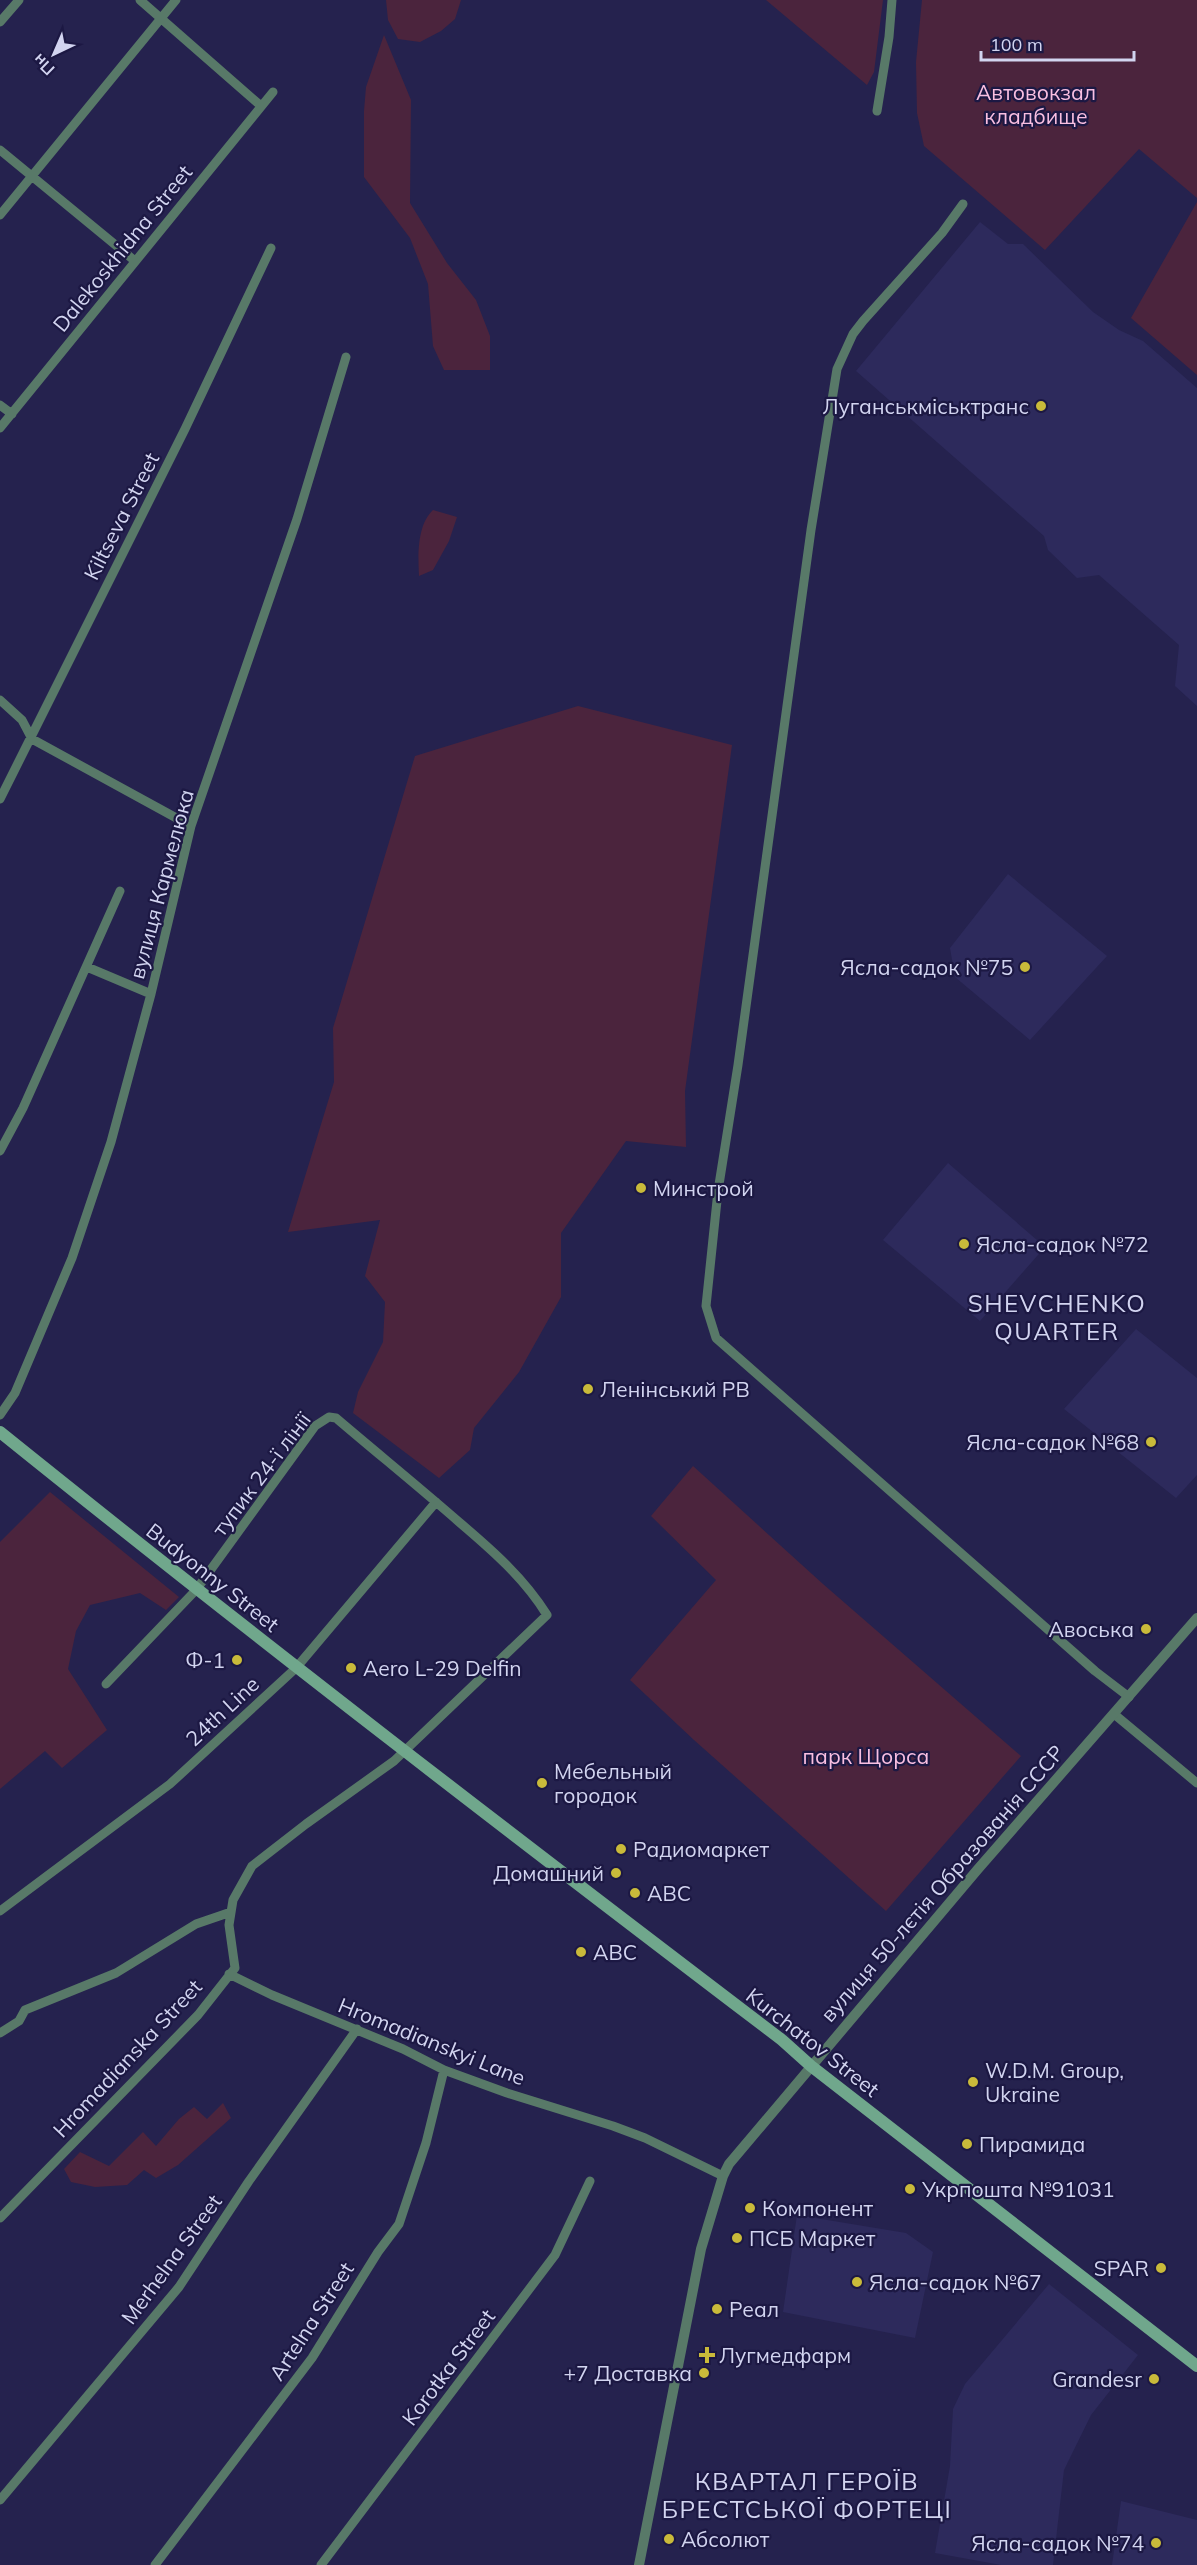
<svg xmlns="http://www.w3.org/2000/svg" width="1197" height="2565" font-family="Mulish,sans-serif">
  <rect width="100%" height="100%" fill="#25224e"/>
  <path fill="#2d2a5c" d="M 980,222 L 1008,244 L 1023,244 L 1093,312 L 1119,330 L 1143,341 L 1197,388 L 1197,706 L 1175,686 L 1179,645 L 1099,575 L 1077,578 L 1048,550 L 1044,536 L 856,371 Z
    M 1008,874 L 1107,956 L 1030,1040 L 955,977 L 950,948 Z
    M 948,1163 L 1045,1247 L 980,1321 L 883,1240 Z
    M 1136,1329 L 1197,1378 L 1197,1475 L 1176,1498 L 1064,1409 Z
    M 797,2215 L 906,2233 L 933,2252 L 915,2338 L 783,2312 Z
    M 1049,2284 L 1138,2355 L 1091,2415 L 1064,2470 L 1053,2565 L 1001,2565 L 935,2553 L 950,2466 L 953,2409 L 965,2384 Z
    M 1121,2501 L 1197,2520 L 1197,2565 L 1112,2565 Z"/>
  <path fill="#4b243d" d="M 386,0 L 461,0 L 455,19 L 441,31 L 420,42 L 398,39 L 388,20 Z
    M 766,0 L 883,0 L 874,72 L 867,85 Z
    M 922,0 L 1197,0 L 1197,198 L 1139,149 L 1045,250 L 924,146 L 917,113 L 916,62 Z
    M 384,35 L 411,100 L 410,203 L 447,263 L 476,300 L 490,336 L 490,370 L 444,370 L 433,346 L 428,284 L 410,238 L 364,177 L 364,111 L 366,87 Z
    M 1197,202 L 1197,375 L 1131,318 Z
    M 433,510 L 457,517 L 449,541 L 433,570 L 419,576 C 418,555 417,525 433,510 Z
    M 578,706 L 732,745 L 685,1091 L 686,1147 L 626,1141 L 561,1233 L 561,1297 L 519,1372 L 474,1428 L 470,1450 L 439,1478 L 353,1413 L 358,1392 L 383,1342 L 385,1302 L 365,1276 L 380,1220 L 288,1232 L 334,1082 L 333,1028 L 415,756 Z
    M 693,1466 L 823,1584 L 1021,1756 L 886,1911 L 694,1740 L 630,1680 L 716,1580 L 651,1516 Z
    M 50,1492 L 179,1597 L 166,1610 L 140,1593 L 90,1605 L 76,1631 L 68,1669 L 107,1730 L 62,1768 L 45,1751 L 0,1789 L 0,1542 Z
    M 223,2103 L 231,2118 L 178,2165 L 156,2178 L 144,2170 L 127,2185 L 95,2187 L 71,2182 L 64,2169 L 80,2152 L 109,2166 L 143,2132 L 156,2146 L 179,2119 L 194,2107 L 207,2119 Z"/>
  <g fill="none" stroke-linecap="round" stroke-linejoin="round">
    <path stroke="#587968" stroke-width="9" d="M 140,0 L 261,106
      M 0,22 L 19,0
      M 877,111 L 889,37 L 892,0
      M 0,150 L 135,261
      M 963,204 L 942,233 L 863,321 L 853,334 L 837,369 L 811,530 L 738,1065 L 718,1191 L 706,1306 L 716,1338 L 1095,1671 L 1129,1697
      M 0,215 L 176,0
      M 0,405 L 12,414
      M 0,428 L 273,92
      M 0,700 L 22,720 L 32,739 L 191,826
      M 0,799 L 185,429 L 271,248
      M 87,967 L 151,994
      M 0,1151 L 23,1108 L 120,891
      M 0,1415 L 15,1393 L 72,1258 L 111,1142 L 151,994 L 191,826 L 297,519 L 346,357
      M 1114,1714 L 1197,1783
      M 0,1911 L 170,1784 L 296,1668 L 436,1502
      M 229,1974 L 272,1995 L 403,2049 L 444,2070 L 507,2093 L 613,2126 L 645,2138 L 723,2176
      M 0,2033 L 19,2021 L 25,2010 L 116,1973 L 196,1924 L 231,1912
      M 0,2218 L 198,2015 L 235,1968 L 229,1925 L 233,1900 L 252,1866 L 306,1824 L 394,1761 L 547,1615 C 524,1578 492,1550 459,1522 C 419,1487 377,1453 336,1418 L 329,1417 L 315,1426 L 196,1590 L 106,1684
      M 0,2500 L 179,2287 L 249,2181 L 357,2029
      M 155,2565 L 312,2358 L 378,2252 L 399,2224 L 426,2143 L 444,2070
      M 321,2565 L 555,2255 L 590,2181"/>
    <path stroke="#587968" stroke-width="10" d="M 639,2565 L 701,2249 L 723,2176 L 729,2164 L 978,1869 L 1197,1618"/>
    <path stroke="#70a78c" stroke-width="12" d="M 0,1432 C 257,1639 519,1840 782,2040 L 811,2066 L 1197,2366"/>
  </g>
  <g fill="#c9ba3a" stroke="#1c1843" stroke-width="2">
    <circle cx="1041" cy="406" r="6"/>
    <circle cx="1025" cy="967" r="6"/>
    <circle cx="641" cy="1188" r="6"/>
    <circle cx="964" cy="1244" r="6"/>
    <circle cx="588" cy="1389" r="6"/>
    <circle cx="1151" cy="1442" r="6"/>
    <circle cx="1146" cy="1629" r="6"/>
    <circle cx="237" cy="1660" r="6"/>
    <circle cx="351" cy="1668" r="6"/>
    <circle cx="542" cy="1783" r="6"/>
    <circle cx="621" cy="1849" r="6"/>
    <circle cx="616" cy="1873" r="6"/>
    <circle cx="635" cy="1893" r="6"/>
    <circle cx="581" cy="1952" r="6"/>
    <circle cx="973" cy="2082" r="6"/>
    <circle cx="967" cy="2144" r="6"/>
    <circle cx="910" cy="2189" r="6"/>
    <circle cx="750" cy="2208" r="6"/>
    <circle cx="737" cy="2238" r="6"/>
    <circle cx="1161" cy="2268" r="6"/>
    <circle cx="857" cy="2282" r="6"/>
    <circle cx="717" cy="2309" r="6"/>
    <path d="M704 2346h6v6h6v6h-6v6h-6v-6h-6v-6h6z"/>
    <circle cx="704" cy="2373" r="6"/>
    <circle cx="1154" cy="2379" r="6"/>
    <circle cx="669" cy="2539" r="6"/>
    <circle cx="1156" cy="2543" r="6"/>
  </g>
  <g text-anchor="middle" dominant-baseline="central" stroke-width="4.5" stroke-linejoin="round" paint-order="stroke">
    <g font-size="21" fill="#f9bfe1" stroke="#1c1843">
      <text x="1036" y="92">Автовокзал<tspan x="1036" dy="24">кладбище</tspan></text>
      <text x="866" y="1756">парк Щорса</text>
    </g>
    <g font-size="21" fill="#d2d4f0" stroke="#1c1843">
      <text transform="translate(122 248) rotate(-51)">Dalekoskhidna Street</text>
      <text transform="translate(121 516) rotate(-63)">Kiltseva Street</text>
      <text transform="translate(161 884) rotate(-75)">вулиця Кармелюка</text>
      <text transform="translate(261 1474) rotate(-53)">тупик 24-ї лінії</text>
      <text transform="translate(213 1577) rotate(38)">Budyonny Street</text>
      <text transform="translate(222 1711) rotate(-43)">24th Line</text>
      <text transform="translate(942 1883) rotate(-49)">вулиця 50-лєтія Образованія СССР</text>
      <text transform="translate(432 2041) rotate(22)">Hromadianskyi Lane</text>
      <text transform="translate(813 2042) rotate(38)">Kurchatov Street</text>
      <text transform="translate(127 2058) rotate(-47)">Hromadianska Street</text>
      <text transform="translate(171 2259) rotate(-54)">Merhelna Street</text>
      <text transform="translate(311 2321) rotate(-57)">Artelna Street</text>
      <text transform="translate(448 2367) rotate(-53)">Korotka Street</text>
    </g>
    <g font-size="21" fill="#d2d4f0" stroke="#1c1843" text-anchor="start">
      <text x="1029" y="406" text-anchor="end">Луганськміськтранс</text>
      <text x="1013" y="967" text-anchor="end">Ясла-садок №75</text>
      <text x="653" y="1188">Минстрой</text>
      <text x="976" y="1244">Ясла-садок №72</text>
      <text x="600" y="1389">Ленінський РВ</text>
      <text x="1139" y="1442" text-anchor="end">Ясла-садок №68</text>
      <text x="1134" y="1629" text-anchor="end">Авоська</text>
      <text x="225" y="1660" text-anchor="end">Ф-1</text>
      <text x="363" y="1668">Aero L-29 Delfin</text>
      <text x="554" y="1771">Мебельный<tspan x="554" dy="24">городок</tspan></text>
      <text x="633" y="1849">Радиомаркет</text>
      <text x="604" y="1873" text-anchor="end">Домашний</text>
      <text x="647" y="1893">АВС</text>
      <text x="593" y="1952">ABC</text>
      <text x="985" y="2070">W.D.M. Group,<tspan x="985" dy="24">Ukraine</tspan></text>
      <text x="979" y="2144">Пирамида</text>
      <text x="922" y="2189">Укрпошта №91031</text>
      <text x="762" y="2208">Компонент</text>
      <text x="749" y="2238">ПСБ Маркет</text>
      <text x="1149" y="2268" text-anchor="end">SPAR</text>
      <text x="869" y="2282">Ясла-садок №67</text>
      <text x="729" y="2309">Реал</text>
      <text x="719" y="2355">Лугмедфарм</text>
      <text x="692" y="2373" text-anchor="end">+7 Доставка</text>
      <text x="1142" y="2379" text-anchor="end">Grandesr</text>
      <text x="681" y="2539">Абсолют</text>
      <text x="1144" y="2543" text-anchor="end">Ясла-садок №74</text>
    </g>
    <g font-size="24" letter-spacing="1.5" fill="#d2d4f0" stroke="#1c1843">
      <text x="1057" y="1303">SHEVCHENKO<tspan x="1057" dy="28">QUARTER</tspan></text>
      <text x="807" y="2481">КВАРТАЛ ГЕРОЇВ<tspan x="807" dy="28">БРЕСТСЬКОЇ ФОРТЕЦІ</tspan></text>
    </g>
  </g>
  <g transform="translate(54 54) rotate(224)" stroke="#1c1843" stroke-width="4.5" paint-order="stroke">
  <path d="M0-4.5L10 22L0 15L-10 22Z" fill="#d2d4f0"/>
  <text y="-9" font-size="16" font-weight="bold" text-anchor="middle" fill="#d2d4f0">Пн</text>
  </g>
  <path d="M981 51v9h153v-9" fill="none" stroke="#d2d4f0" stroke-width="3"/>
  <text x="990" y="51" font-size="18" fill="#d2d4f0" stroke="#1c1843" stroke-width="4.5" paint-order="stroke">100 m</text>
</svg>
